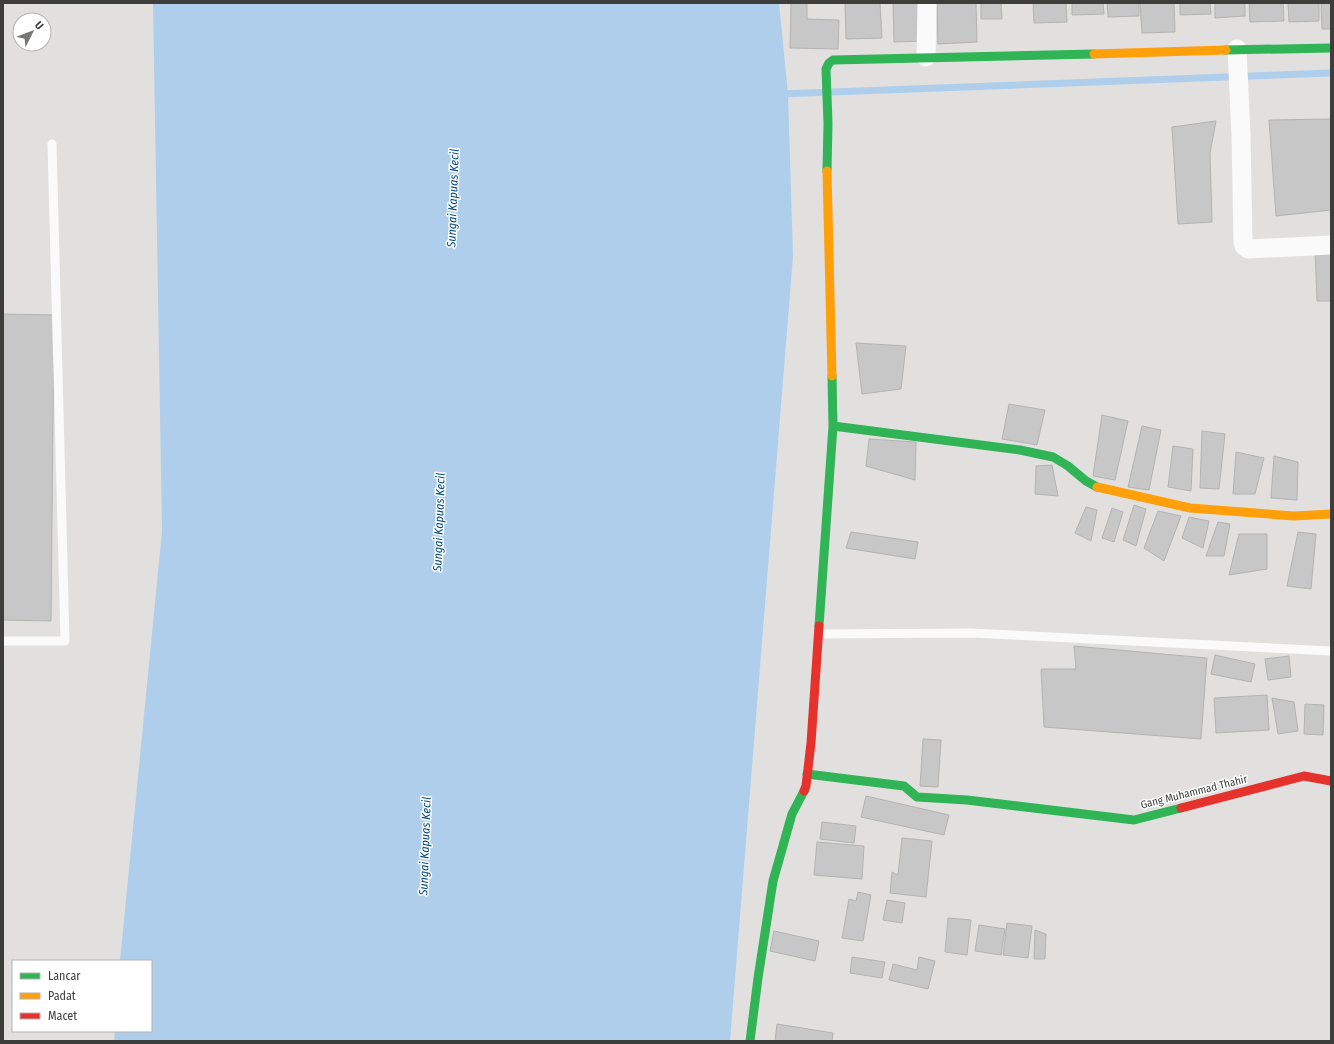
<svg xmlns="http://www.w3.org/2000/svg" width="1334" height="1044" font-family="'Fira Sans Condensed',sans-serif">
  <rect width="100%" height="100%" fill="#e1e0df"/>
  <path fill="#afceec" d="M 153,3 L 779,3 L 788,94 L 793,256 L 730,1041 L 114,1041 L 115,1031 L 151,1031 L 151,961 L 120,961 L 162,531 Z"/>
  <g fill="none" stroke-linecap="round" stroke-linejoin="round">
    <path stroke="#afceec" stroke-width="7" d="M 780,94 L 1331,73"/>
  </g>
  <path fill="#c7c7c7" stroke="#b3b3b2" d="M 791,3 L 807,3 L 807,19 L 839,20 L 838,49 L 790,48 Z
    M 845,3 L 880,3 L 882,38 L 846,39 Z
    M 893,3 L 921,3 L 922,41 L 894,42 Z
    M 937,3 L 976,3 L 977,42 L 938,44 Z
    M 981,3 L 1001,3 L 1002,19 L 981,19 Z
    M 1033,3 L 1066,3 L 1067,22 L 1034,23 Z
    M 1072,3 L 1103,3 L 1104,14 L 1072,15 Z
    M 1107,3 L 1139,3 L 1139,16 L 1108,17 Z
    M 1140,3 L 1174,3 L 1175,32 L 1142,33 Z
    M 1180,3 L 1210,3 L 1211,14 L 1180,15 Z
    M 1215,3 L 1245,3 L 1245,16 L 1215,18 Z
    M 1249,3 L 1283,3 L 1284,21 L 1250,22 Z
    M 1288,3 L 1319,3 L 1319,21 L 1289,22 Z
    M 1321,3 L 1331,3 L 1331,29 L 1322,29 Z
    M 1331,119 L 1331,210 L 1276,216 L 1269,120 Z
    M 1216,121 L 1210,153 L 1212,222 L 1178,224 L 1172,127 Z
    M 1315,250 L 1331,251 L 1331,301 L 1317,301 Z
    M 3,314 L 54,315 L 51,621 L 3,620 Z
    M 856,343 L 906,346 L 901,389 L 862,394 Z
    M 1009,404 L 1045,410 L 1037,445 L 1002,439 Z
    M 1102,415 L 1128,421 L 1115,480 L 1093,476 Z
    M 1142,426 L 1161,430 L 1149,490 L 1128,487 Z
    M 1202,431 L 1225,434 L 1219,489 L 1200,488 Z
    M 869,439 L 916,442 L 915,480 L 866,466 Z
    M 1173,446 L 1193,449 L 1191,491 L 1168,487 Z
    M 1236,452 L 1264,458 L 1255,494 L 1233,494 Z
    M 1274,456 L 1298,462 L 1297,500 L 1271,498 Z
    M 1052,465 L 1058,496 L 1035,494 L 1036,466 Z
    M 1134,505 L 1146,509 L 1136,546 L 1123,540 Z
    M 1086,507 L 1097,510 L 1091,541 L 1075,533 Z
    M 1112,508 L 1123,512 L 1114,542 L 1102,538 Z
    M 1158,511 L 1181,516 L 1164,561 L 1144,548 Z
    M 1189,517 L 1209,521 L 1203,548 L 1182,538 Z
    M 1218,522 L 1230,524 L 1224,556 L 1206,556 Z
    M 851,532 L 918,542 L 915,559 L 846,548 Z
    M 1298,532 L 1316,534 L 1311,589 L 1287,586 Z
    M 1239,534 L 1267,534 L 1267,569 L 1229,575 Z
    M 1074,646 L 1207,658 L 1201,739 L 1044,727 L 1041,669 L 1076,669 Z
    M 1215,655 L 1255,664 L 1251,682 L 1211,674 Z
    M 1289,656 L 1291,677 L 1268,680 L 1265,659 Z
    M 1267,695 L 1269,730 L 1216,733 L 1214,698 Z
    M 1272,698 L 1294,702 L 1298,731 L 1278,734 Z
    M 1305,704 L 1324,705 L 1323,735 L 1304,734 Z
    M 923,739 L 941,740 L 938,787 L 920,786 Z
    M 866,796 L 949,815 L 944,835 L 861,817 Z
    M 822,822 L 856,826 L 854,843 L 820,839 Z
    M 902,838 L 932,841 L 926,897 L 890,893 L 892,872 L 898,875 Z
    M 817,842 L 864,846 L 862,879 L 814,875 Z
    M 858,892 L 871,895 L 863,941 L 842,938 L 849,899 L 856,901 Z
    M 887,900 L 905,903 L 902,923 L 883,920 Z
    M 948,918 L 971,920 L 967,955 L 945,952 Z
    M 1007,923 L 1032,926 L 1028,958 L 1003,955 Z
    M 979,925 L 1005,929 L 1001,955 L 975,951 Z
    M 1035,930 L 1046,934 L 1045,959 L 1034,959 Z
    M 774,931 L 819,941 L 815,961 L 770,951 Z
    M 852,957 L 885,962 L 882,978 L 850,973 Z
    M 919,957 L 935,961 L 928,989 L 889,980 L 893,964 L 917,970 Z
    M 777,1024 L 833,1033 L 832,1041 L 775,1041 Z"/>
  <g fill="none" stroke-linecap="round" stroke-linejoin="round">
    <path stroke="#fafafa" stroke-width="9" d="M 819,634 L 971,633 L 1331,651
      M 3,641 L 65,641 L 52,144"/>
    <path stroke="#fafafa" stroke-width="19" d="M 1237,49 L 1241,135 L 1243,242 L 1244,246 L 1248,249 L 1331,245
      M 926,57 L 927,3"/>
    <path stroke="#30b455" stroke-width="9" d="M 1226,50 L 1331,48
      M 827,171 L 828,123 L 826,69 L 829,63 L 833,60 L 1094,54
      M 833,426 L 1020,450 L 1053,457 L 1068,466 L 1086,481 L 1097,487
      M 819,626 L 833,426 L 832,376
      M 807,774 L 904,786 L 917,797 L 967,800 L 1134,820 L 1181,808
      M 750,1041 L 758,978 L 773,881 L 792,814 L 804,791"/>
    <path stroke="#ff9f0a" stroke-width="9" d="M 1094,54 L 1226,50
      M 827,171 L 832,376
      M 1097,487 L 1190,508 L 1294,516 L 1331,514"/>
    <path stroke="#e5322d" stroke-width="9" d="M 804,791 L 806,786 L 811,743 L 819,626
      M 1181,808 L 1304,776 L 1331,781"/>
  </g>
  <g text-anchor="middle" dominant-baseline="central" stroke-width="3" stroke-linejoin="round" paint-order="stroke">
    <g font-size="11" fill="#3d3d3c" stroke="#fff">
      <text transform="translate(1194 792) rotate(-14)">Gang Muhammad Thahir</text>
    </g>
    <g font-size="12" font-style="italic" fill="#004a7c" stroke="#fff">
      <text transform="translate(453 198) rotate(-88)">Sungai Kapuas Kecil</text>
      <text transform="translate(439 522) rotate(-88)">Sungai Kapuas Kecil</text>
      <text transform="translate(425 846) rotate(-88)">Sungai Kapuas Kecil</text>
    </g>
  </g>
  <rect width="1334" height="1044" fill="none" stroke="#3d3d3c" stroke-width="8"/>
  <rect x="12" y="960" width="140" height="72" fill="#ffffff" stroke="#b1b1b1"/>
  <rect x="20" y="973" width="20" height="6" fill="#30b455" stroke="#b1b1b1"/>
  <text x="48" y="980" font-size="12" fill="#3d3d3c">Lancar</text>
  <rect x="20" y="993" width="20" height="6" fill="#ff9f0a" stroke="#b1b1b1"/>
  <text x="48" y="1000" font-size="12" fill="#3d3d3c">Padat</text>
  <rect x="20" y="1013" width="20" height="6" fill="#e5322d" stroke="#b1b1b1"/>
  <text x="48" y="1020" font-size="12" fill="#3d3d3c">Macet</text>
  <g transform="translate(32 32) rotate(48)"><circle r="19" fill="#ffffff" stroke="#b1b1b1"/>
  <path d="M0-3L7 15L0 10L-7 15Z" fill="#767675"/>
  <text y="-6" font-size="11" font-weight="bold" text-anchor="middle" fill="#3d3d3c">U</text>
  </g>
</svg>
